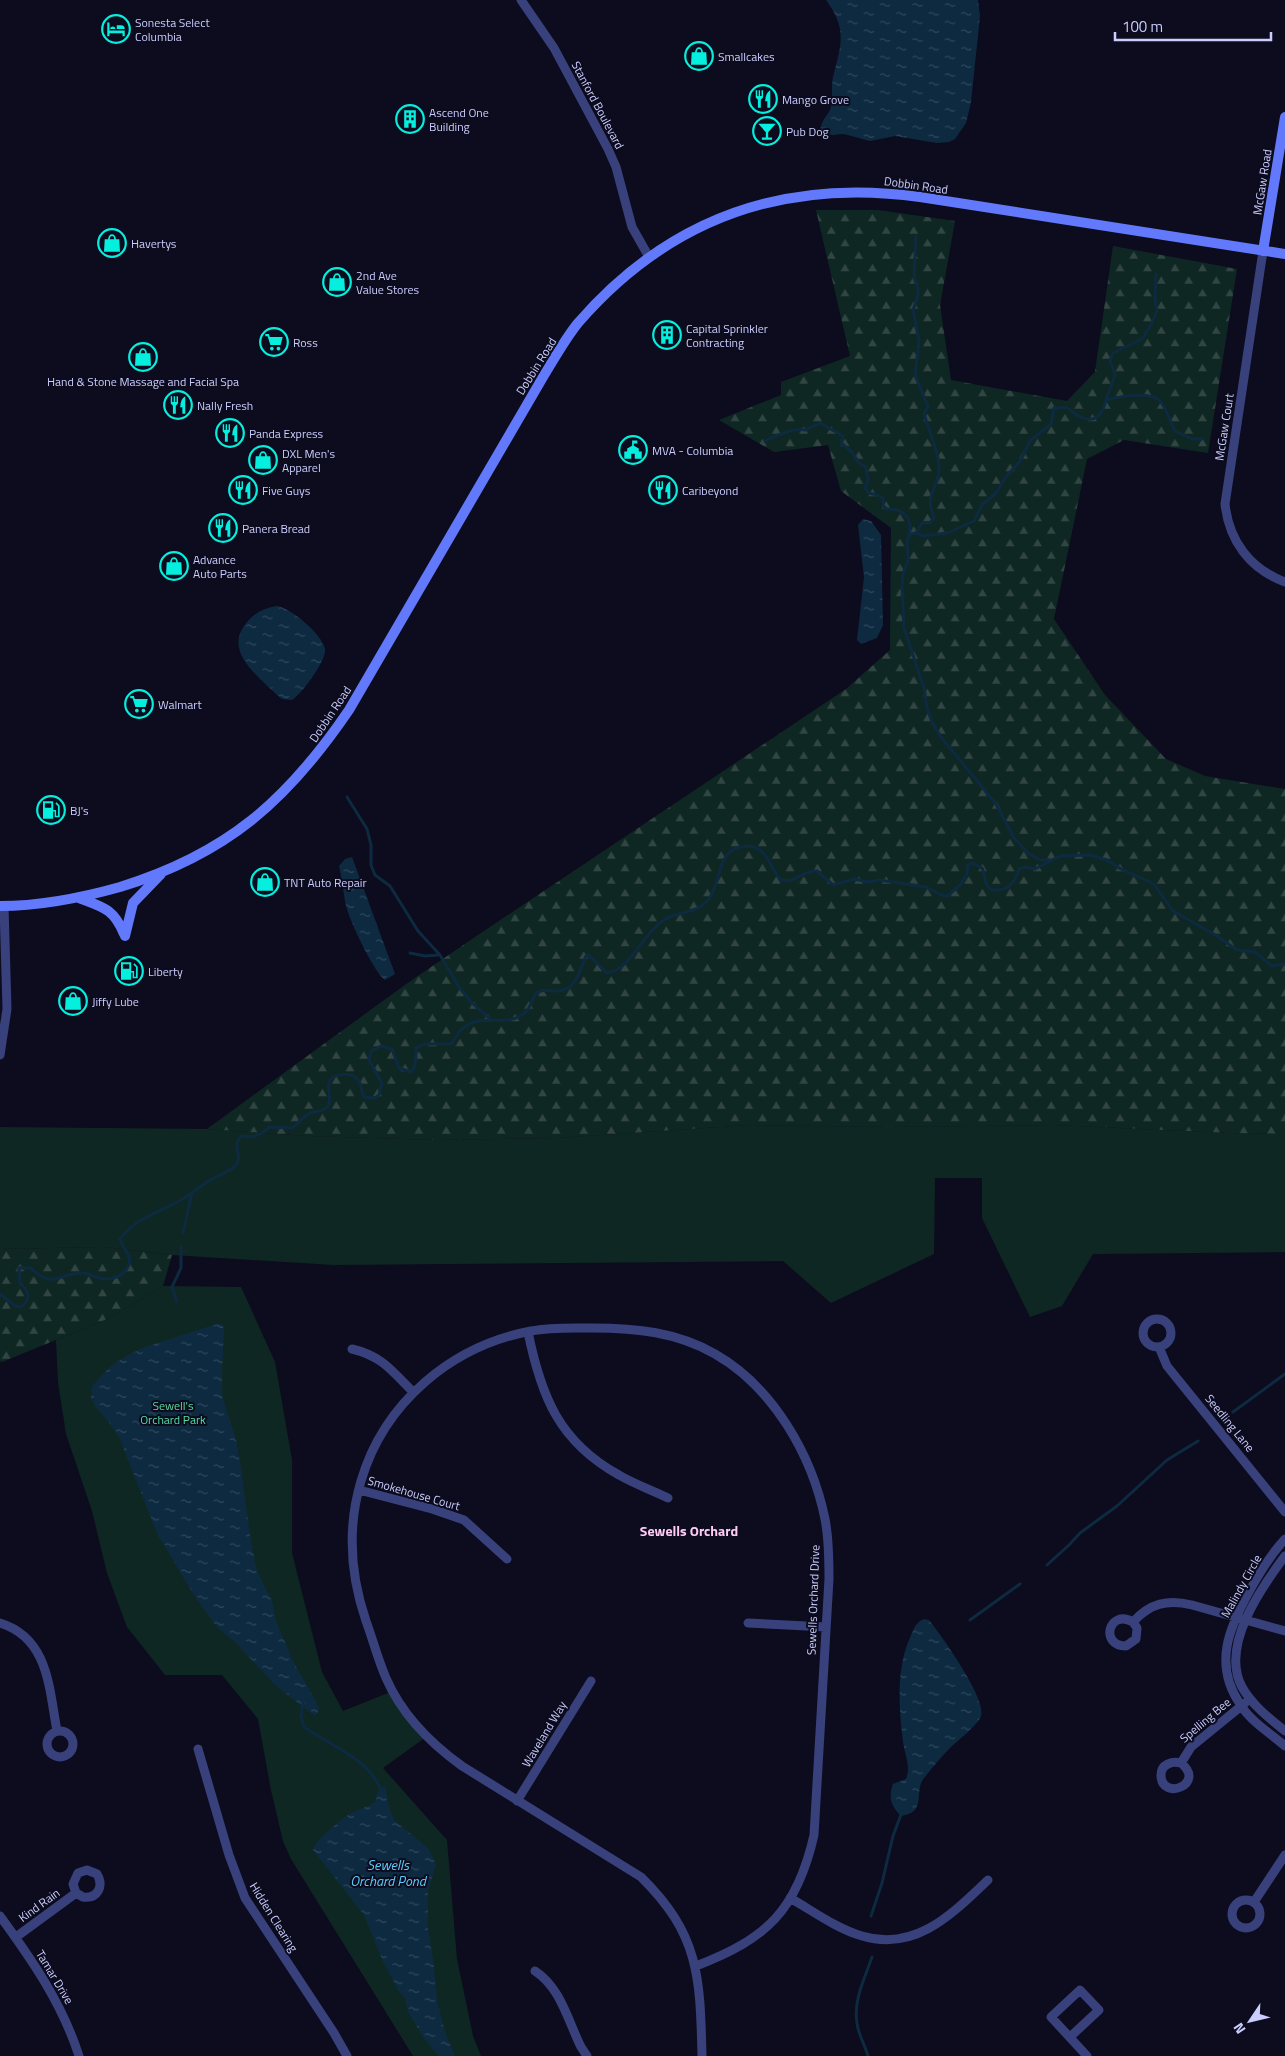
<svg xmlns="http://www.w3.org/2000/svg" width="1285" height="2056" font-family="'Titillium Web',sans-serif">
  <defs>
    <pattern id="forest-firs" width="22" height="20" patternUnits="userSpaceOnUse" patternTransform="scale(1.25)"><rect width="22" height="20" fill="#0f2722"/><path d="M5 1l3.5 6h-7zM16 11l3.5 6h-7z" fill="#314543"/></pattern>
    <pattern id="water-ripples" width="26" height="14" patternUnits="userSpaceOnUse" patternTransform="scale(1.25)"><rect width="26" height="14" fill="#0d2a41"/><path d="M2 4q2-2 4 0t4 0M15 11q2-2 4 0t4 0" fill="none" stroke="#2f485e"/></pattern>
  </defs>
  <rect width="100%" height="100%" fill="#0c0c1e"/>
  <path fill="#0f2722" d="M 749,1125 L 890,1127 L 1054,1125 L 1230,1133 L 1285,1134 L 1285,1252 L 1093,1254 L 1062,1306 L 1030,1317 L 982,1218 L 982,1178 L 935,1178 L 934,1254 L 831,1303 L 783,1261 L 333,1265 L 172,1255 L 104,1247 L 0,1249 L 0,1127 L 207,1129 L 308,1136 L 436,1140 L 557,1138 Z
    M 163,1286 L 241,1287 L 275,1362 L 292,1460 L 292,1553 L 322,1672 L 343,1711 L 393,1691 L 426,1737 L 383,1768 L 447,1840 L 457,1959 L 473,2036 L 481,2056 L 413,2056 L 291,1859 L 283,1841 L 271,1790 L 258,1719 L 222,1675 L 165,1675 L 127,1627 L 107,1573 L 92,1511 L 66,1434 L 58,1382 L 56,1340 L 107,1319 Z"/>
  <path fill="url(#forest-firs)" d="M 816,210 L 878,210 L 955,221 L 940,305 L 951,380 L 1067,401 L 1095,372 L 1113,246 L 1237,269 L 1208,453 L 1124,440 L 1087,459 L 1054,619 L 1105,695 L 1166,759 L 1205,776 L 1285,789 L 1285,1134 L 1230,1133 L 1054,1125 L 890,1127 L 749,1125 L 557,1138 L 436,1140 L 308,1136 L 207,1129 L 409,982 L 478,935 L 846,689 L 890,650 L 891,528 L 841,491 L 828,445 L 774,452 L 719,420 L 781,395 L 781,382 L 850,356 Z
    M 104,1247 L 172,1255 L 163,1286 L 107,1319 L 2,1362 L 0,1361 L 0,1249 Z"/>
  <path fill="url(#water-ripples)" d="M 826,0 L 978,0 L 980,16 L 971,102 L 966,123 L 955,139 L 949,142 L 937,143 L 895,136 L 870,141 L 844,134 L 826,135 L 820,132 C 822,117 828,117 831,107 C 833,98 831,87 833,77 C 841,44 848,30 826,0 Z
    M 863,519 L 871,521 L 881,535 L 883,625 L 877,638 L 861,644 L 857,640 L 864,577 L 858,525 Z
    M 277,606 C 291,608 322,634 325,649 C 327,660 301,695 292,700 L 282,699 L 277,695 C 259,677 225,653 244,626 C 252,614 263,608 277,606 Z
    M 352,857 L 395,974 L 385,980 C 373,971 347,916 345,901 C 343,889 342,878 339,866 L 345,859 Z
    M 217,1324 L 222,1324 L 224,1329 L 222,1371 L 222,1396 L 236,1440 L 241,1468 L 251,1542 L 257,1571 L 272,1601 L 276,1621 L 293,1661 L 317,1703 L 319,1710 L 315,1716 L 276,1686 L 236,1643 L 216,1626 L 192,1592 L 157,1533 L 119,1437 L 107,1420 L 95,1406 L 91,1398 L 92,1387 L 100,1377 L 112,1365 L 130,1354 L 145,1347 Z
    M 924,1619 L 929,1620 C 941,1635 987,1699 981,1716 C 978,1725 957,1741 949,1749 C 940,1758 932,1768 924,1778 C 913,1792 928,1812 901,1816 C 891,1806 888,1797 893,1784 L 906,1779 C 911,1767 905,1755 903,1742 C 899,1709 896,1671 909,1640 C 913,1631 915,1622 924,1619 Z
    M 385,1786 L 390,1810 L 394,1820 L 428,1848 L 436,1864 L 428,1891 L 428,1929 L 434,1966 L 437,2000 L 445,2032 L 455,2056 L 439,2056 L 425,2040 L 408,2012 L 405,1998 L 399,1992 L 382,1959 L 364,1915 L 313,1850 C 315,1840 340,1820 350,1814 C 357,1809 367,1808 375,1802 L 378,1791 Z"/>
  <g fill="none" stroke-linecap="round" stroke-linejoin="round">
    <path stroke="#0d2a41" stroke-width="3" d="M 916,236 L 914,278 L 918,288 L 918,296 L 913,310 L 919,341 L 915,375 L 928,406 L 924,414 C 929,431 940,454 939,471 C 937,491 924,494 934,517 L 930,523 L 922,523 L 916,533 L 911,534 L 907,540 L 908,560 L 903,575 L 902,587 L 904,628 L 924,688 L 927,708 L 932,722 L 941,737 L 996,804 L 1014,838 L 1029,854 L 1040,860 L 1049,860
      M 1106,400 L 1115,375 L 1110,361 L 1113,353 L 1142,339 L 1151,325 L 1157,311 L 1155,301 L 1156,274
      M 765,441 C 774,436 796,427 805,430 L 820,423 L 843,436 L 841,443 L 852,452 L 859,463 L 866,467 L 868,480 L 865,488 L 869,493 L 877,495 L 883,498 L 883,506 L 887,509 C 904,508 913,519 909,535
      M 916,533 L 923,536 L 947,533 L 974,521 L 982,505 L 997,492 L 1005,478 L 1021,460 L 1030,441 L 1051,424 L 1054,408 C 1059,408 1063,407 1067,408 C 1072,411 1076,415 1081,417 C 1096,424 1103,413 1106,400 C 1118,397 1152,390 1161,402 C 1167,410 1170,422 1175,431 L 1192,439 L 1202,439
      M 347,797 L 367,829 L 371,845 L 371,865 L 375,875 L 390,886 L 418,931 L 440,955 L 459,987 L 471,1002 L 491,1020
      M 410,953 L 425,956 L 439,955
      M 183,1233 L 192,1193
      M 0,1294 L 15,1306 L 21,1307 C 32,1299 29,1291 20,1283 L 19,1268 L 31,1268 C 52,1290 60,1273 81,1273 C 87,1272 91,1276 96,1277 C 108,1282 125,1277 129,1264 C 132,1254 122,1248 120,1239 C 134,1219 160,1212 181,1200 C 190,1195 198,1188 207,1182 C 215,1177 226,1173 234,1167 C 246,1158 229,1146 242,1136 C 254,1138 261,1135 269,1127 L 292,1128 C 298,1124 303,1116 310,1113 C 316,1110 323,1113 328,1106 C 332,1100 327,1091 329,1083 C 332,1072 352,1072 358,1080 C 363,1085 360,1091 364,1097 L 375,1098 L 379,1095 L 382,1083 L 369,1060 L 371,1051 L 381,1046 L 392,1049 L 399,1068 L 411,1072 C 418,1065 415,1057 416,1048 L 424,1044 L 451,1044 C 455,1039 457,1033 462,1029 C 481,1012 501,1027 520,1016 C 533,1009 531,996 538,992 C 544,989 550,991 556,991 C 577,991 579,971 586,956 L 589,955 L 607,973 C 629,971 643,935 661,922 C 677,909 697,917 710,897 C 720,883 718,854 737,848 C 770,838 770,875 782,880 C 794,884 803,870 817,871 L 833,885 L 854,879 L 869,882 L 879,880 L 926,887 L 941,895 L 947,896 L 960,885 L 967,874 L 968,865 L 972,863 L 982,868 C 985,874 985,882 988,887 C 991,890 994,891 999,890 C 1012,888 1015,880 1019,869 L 1025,867 L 1035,869 L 1060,856 L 1090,855 L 1107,860 L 1121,869 L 1154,884 L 1173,911 L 1217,936 L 1237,950 L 1255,952 L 1272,966 L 1285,964
      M 177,1302 L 172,1287 L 181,1268 L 181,1247
      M 1233,1412 L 1285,1374
      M 1047,1565 L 1069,1545 L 1080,1533 L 1117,1506 L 1167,1460 L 1198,1441
      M 970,1620 L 1020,1584
      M 303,1703 L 301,1716 L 304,1727 C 331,1746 368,1758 381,1790
      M 871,1916 L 882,1883 L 893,1836 L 902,1812
      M 868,2056 C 865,2045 858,2034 857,2023 C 853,2000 865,1978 872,1957"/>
    <path stroke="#38417c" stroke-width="9" d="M 521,0 L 554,48 L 608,149 L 616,167 L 632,227 L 649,257
      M 1263,251 L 1225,504 C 1229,541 1250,569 1285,582
      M 0,1055 L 7,1009 L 4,906
      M1143 1333a14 14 0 1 1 28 0a14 14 0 1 1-28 0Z
      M 528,1332 C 541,1396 559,1442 619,1475 C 634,1484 652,1490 668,1498
      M 1159,1347 L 1167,1366 L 1285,1512
      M 352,1349 C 382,1356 392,1371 413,1392
      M 359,1490 L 432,1509 L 464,1520 L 507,1559
      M 1285,1539 C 1271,1554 1260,1572 1250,1590 C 1229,1628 1213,1664 1240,1704 C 1250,1721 1270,1733 1285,1746
      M 1285,1556 C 1261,1588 1220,1646 1242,1687 C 1252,1705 1269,1718 1285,1731
      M 1133,1622 L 1137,1628 L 1136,1639 L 1126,1646 C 1099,1646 1109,1608 1133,1622 C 1150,1603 1168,1599 1192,1605 L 1285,1631
      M 0,1623 C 49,1638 49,1689 57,1731
      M 748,1623 L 826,1627
      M47 1744a13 13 0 1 1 26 0a13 13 0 1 1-26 0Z
      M 198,1749 L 229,1855 L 245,1898 L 334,2033 L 347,2056
      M 1181,1763 C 1207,1784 1161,1802 1161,1775 C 1161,1764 1172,1761 1181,1763 L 1191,1747 L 1245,1703
      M 517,1801 L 591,1681
      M 790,1898 C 813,1911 837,1929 862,1936 C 916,1952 952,1914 988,1880
      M1232 1914a14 14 0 1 1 28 0a14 14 0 1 1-28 0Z
      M 1254,1902 L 1285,1855
      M 0,1916 C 32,1960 62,2003 79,2056
      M 16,1937 L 76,1893 L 73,1884 L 78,1873 L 87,1870 L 97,1874 C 104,1886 98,1899 83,1897 L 76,1893
      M 696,1966 C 767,1939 797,1910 814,1835 L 829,1579 C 829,1559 829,1539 825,1519 C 812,1455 773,1387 715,1354 C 677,1332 636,1328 592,1328 C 572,1328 551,1327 531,1331 C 451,1346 384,1403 361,1481 C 347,1528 350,1574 366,1621 C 373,1640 378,1660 386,1678 C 402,1715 430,1743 462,1766 L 641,1877 C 700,1935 700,1978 702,2056
      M 535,1971 C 561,1988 568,2021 581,2047 L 587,2056
      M 1070,2037 L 1099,2010 L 1080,1990 L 1051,2017 L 1087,2056"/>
    <path stroke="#6379fc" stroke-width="10" d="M 1263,251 L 1285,117
      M 79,898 C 103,907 114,909 124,934
      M 0,906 C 40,906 81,898 120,887 C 227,854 287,801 349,710 L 543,377 C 554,359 565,339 578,323 C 669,218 784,178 920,197 L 1285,254
      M 125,936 L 133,903 L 161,874"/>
  </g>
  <defs>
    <symbol id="hotel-ring" viewBox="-11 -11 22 22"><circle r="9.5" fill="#0c0c1e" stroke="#05efdf" stroke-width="1.5"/><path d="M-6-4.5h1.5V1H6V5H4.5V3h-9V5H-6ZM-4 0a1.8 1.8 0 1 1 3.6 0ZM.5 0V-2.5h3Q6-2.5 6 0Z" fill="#05efdf"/></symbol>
    <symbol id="shop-ring" viewBox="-11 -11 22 22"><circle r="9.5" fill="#0c0c1e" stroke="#05efdf" stroke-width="1.5"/><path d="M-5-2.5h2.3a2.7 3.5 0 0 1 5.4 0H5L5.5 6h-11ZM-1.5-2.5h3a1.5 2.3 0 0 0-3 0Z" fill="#05efdf"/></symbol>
    <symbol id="restaurant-ring" viewBox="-11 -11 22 22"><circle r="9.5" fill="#0c0c1e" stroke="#05efdf" stroke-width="1.5"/><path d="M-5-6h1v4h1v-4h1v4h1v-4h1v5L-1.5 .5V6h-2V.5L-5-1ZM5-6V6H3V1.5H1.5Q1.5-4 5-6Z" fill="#05efdf"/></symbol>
    <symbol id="building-ring" viewBox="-11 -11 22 22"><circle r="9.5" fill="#0c0c1e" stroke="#05efdf" stroke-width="1.5"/><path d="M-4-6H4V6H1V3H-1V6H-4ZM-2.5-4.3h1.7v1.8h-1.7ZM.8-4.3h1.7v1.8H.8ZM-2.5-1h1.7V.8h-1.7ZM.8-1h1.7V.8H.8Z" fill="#05efdf"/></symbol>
    <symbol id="bar-ring" viewBox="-11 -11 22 22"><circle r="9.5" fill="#0c0c1e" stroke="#05efdf" stroke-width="1.5"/><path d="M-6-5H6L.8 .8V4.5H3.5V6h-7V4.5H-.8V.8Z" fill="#05efdf"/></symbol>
    <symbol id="supermarket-ring" viewBox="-11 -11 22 22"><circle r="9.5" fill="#0c0c1e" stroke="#05efdf" stroke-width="1.5"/><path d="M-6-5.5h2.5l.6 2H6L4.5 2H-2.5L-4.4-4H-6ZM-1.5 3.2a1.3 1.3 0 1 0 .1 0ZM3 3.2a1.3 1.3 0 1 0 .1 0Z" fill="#05efdf"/></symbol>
    <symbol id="civic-ring" viewBox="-11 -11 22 22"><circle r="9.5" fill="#0c0c1e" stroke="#05efdf" stroke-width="1.5"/><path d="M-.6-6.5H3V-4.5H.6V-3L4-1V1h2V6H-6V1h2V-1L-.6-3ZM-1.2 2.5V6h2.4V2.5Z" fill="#05efdf"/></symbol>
    <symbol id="fuel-ring" viewBox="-11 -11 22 22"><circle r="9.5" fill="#0c0c1e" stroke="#05efdf" stroke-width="1.5"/><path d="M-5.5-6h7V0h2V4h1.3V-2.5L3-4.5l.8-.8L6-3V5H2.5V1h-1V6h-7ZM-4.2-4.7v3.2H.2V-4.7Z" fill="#05efdf"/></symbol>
  </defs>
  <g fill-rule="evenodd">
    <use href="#hotel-ring" x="100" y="13" width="32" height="32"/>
    <use href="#shop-ring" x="683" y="40" width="32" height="32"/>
    <use href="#restaurant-ring" x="747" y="83" width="32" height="32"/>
    <use href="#building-ring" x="394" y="103" width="32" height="32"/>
    <use href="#bar-ring" x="751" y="115" width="32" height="32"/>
    <use href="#shop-ring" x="96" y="227" width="32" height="32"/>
    <use href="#shop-ring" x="321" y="266" width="32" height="32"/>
    <use href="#building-ring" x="651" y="319" width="32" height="32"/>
    <use href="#supermarket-ring" x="258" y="326" width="32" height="32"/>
    <use href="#shop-ring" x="127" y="341" width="32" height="32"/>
    <use href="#restaurant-ring" x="162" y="389" width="32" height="32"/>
    <use href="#restaurant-ring" x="214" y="417" width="32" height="32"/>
    <use href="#civic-ring" x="617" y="434" width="32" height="32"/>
    <use href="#shop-ring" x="247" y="444" width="32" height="32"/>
    <use href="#restaurant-ring" x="227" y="474" width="32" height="32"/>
    <use href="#restaurant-ring" x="647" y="474" width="32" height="32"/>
    <use href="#restaurant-ring" x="207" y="512" width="32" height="32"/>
    <use href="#shop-ring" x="158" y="550" width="32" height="32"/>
    <use href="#supermarket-ring" x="123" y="688" width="32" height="32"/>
    <use href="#fuel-ring" x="35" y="794" width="32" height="32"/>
    <use href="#shop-ring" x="249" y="866" width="32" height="32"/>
    <use href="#fuel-ring" x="113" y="955" width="32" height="32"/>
    <use href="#shop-ring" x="57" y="985" width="32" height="32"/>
  </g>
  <g text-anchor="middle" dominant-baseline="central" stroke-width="4" stroke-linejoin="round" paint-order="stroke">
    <g font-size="12" fill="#cacdfe" stroke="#0c0c1e" text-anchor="start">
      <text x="135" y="22">Sonesta Select<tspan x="135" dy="14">Columbia</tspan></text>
      <text x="718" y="56">Smallcakes</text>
      <text x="782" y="99">Mango Grove</text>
      <text x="429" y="112">Ascend One<tspan x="429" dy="14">Building</tspan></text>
      <text x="786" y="131">Pub Dog</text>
      <text x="131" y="243">Havertys</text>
      <text x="356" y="275">2nd Ave<tspan x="356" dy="14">Value Stores</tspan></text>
      <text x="686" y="328">Capital Sprinkler<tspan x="686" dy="14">Contracting</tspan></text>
      <text x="293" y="342">Ross</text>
      <text x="143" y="381" text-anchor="middle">Hand &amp; Stone Massage and Facial Spa</text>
      <text x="197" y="405">Nally Fresh</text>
      <text x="249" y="433">Panda Express</text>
      <text x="652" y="450">MVA - Columbia</text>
      <text x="282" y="453">DXL Men's<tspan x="282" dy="14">Apparel</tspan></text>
      <text x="262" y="490">Five Guys</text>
      <text x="682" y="490">Caribeyond</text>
      <text x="242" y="528">Panera Bread</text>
      <text x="193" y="559">Advance<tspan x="193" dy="14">Auto Parts</tspan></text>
      <text x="158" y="704">Walmart</text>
      <text x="70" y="810">BJ's</text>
      <text x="284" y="882">TNT Auto Repair</text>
      <text x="148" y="971">Liberty</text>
      <text x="92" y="1001">Jiffy Lube</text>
    </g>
    <g font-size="12" fill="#cacdfe" stroke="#0c0c1e">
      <text transform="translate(598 105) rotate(62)">Stanford Boulevard</text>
      <text transform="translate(1262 182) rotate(-81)">McGaw Road</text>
      <text transform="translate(916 185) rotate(8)">Dobbin Road</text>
      <text transform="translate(536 366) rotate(-58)">Dobbin Road</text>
      <text transform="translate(1224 427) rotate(-81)">McGaw Court</text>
      <text transform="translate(330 714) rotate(-56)">Dobbin Road</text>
      <text transform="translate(1230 1423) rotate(51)">Seedling Lane</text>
      <text transform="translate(414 1493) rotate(16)">Smokehouse Court</text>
      <text transform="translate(1241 1586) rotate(-61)">Malindy Circle</text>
      <text transform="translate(813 1600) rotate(-88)">Sewells Orchard Drive</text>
      <text transform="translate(1205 1720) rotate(-40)">Spelling Bee</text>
      <text transform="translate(544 1734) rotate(-59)">Waveland Way</text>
      <text transform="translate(39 1905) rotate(-36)">Kind Rain</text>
      <text transform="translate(274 1917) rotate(58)">Hidden Clearing</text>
      <text transform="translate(55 1977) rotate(59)">Tamar Drive</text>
    </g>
    <g font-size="12" fill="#58dca4" stroke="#0c0c1e">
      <text x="173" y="1405">Sewell's<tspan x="173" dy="14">Orchard Park</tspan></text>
    </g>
    <g font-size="14" font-weight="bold" fill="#feccf4" stroke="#0c0c1e">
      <text x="689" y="1530">Sewells Orchard</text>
    </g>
    <g font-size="14" font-style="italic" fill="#5accfc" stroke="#0c0c1e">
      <text x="388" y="1864">Sewells<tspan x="388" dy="16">Orchard Pond</tspan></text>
    </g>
  </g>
  <g transform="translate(1250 2021) rotate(235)" stroke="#0c0c1e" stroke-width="4" paint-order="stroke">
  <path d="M0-4L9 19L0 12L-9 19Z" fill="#cacdfe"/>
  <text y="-8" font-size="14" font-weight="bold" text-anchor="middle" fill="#cacdfe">N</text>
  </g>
  <path d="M1115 32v8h156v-8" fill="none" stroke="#cacdfe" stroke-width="2.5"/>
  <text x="1122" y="32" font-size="15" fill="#cacdfe" stroke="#0c0c1e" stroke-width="4" paint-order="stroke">100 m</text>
</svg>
